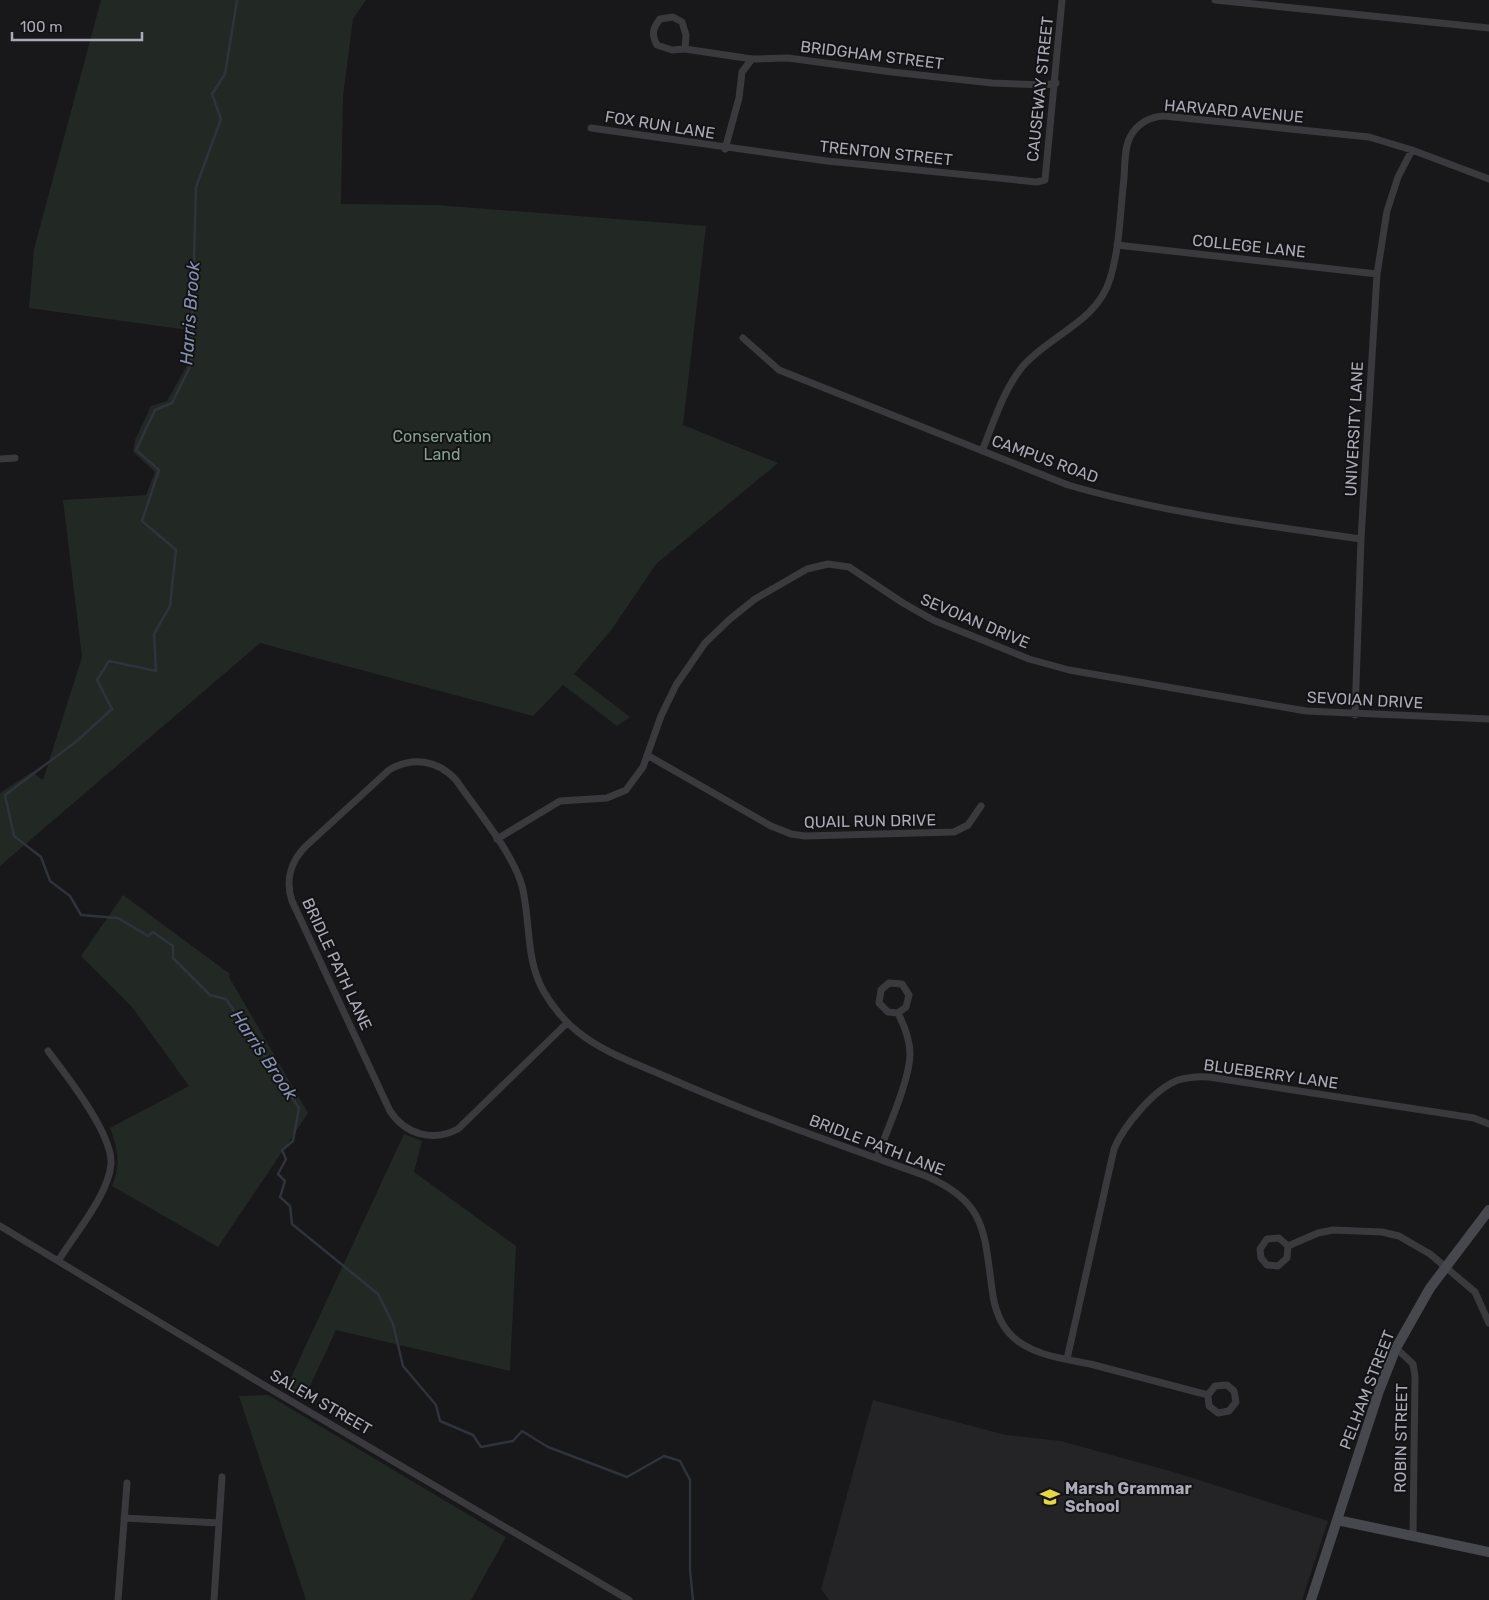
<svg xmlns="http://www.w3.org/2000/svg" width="1489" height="1600" font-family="Rubik,sans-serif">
  <rect width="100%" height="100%" fill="#181719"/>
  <path fill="#242326" d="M 873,1400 L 1006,1435 L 1061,1441 L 1177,1473 L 1328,1521 L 1302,1600 L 829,1600 L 821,1589 Z"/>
  <path fill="#222924" d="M 101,0 L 366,0 L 353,19 L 343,96 L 341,204 L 436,205 L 706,226 L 683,425 L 778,463 L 656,564 L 612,629 L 574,674 L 630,717 L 617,726 L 563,685 L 533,716 L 260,643 L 0,866 L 0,793 L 32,772 L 43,780 L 82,657 L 63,500 L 146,495 L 155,472 L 133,452 L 135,440 L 151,406 L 167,401 L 187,365 L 188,330 L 29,308 L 34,249 Z
    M 123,895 L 230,974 L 229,977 L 308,1113 L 218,1247 L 112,1186 C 121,1165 118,1149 110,1128 L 189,1086 L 132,1007 L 81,956 Z
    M 404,1134 L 422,1141 L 414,1172 L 516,1246 L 510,1371 L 336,1330 L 305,1397 L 287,1386 Z
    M 268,1395 L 506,1537 L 471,1600 L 306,1600 L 239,1396 Z"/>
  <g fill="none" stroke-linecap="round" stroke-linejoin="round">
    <path stroke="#2e333c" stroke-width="2.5" d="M 237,0 L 225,74 L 212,94 L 221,119 L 196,187 L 191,365 L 172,403 L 155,410 L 136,450 L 159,470 L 142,521 L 176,550 L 170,606 L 154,634 L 156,671 L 109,661 L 97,680 L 112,709 L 78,740 L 5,795 L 14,836 L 41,857 L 50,881 L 70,896 L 81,915 L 118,918 L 148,936 L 153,932 L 173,946 L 173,958 L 210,995 L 226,999 L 299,1108 L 293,1141 L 282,1150 L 286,1159 L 278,1174 L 285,1181 L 280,1197 L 290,1206 L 292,1224 L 378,1294 L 393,1324 L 403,1366 L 436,1405 L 440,1421 L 473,1435 L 481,1447 L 513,1441 L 522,1431 L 548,1447 L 627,1477 L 664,1456 L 680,1461 L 690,1480 L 690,1570 L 693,1600"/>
    <path stroke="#39393e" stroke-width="7" d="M 1215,0 L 1489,28
      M 685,49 L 686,35 L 682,22 L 673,17 L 660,19 C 653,28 651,34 657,45 L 672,50 L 685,49 L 752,59 L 788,58 L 892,72 L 992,83 L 1046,85 L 1056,83
      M 591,128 L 827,161 L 1037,182 L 1045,180 L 1062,0
      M 725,149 L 739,98 L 742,72 L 752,59
      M 1117,245 L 1377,274
      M 743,338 L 779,370 L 1068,485 C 1164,513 1262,525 1361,539
      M 982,451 C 994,422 1003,390 1023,366 C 1050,335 1097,322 1110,279 C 1120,247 1120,212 1124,178 C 1125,165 1124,149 1130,137 C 1137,124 1149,117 1164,116 L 1369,137 L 1412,150 L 1489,179
      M 0,459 L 15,458
      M 1355,715 L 1361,539 L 1377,274 L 1387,211 L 1398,177 L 1412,150
      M 647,755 L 771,826 L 791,834 L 805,836 L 954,832 L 968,825 L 981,806
      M 497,839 L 560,801 L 607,798 L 626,790 L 643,767 L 661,716 L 676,685 L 705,643 L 730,619 L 755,599 L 807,569 L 828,564 L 849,567 L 903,603 L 933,620 L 1029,659 L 1069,670 L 1306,711 L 1489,719
      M 567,1023 L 458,1129 C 433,1142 406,1135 390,1111 L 292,901 C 285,880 291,861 306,846 L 389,770 C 412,756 438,760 456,780 C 476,809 513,853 522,886 C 531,922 525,959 544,992 C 553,1007 564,1021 578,1032 C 604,1053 638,1064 669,1078 C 753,1115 840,1145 926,1176 C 986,1202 984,1231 992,1289 C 994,1307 999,1324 1013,1337 C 1033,1356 1067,1359 1094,1365 C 1132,1375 1170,1385 1208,1395 L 1215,1386 L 1227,1385 L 1234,1391 L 1236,1402 L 1229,1411 L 1218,1413 L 1209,1406 L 1208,1395
      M 48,1051 C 66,1075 113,1134 111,1164 C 109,1194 74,1235 58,1261
      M 877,1158 C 886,1132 910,1080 910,1054 C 910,1040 904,1025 898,1013 L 888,1012 L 879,1003 L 881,990 L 889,983 L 902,984 L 909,995 L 906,1007 L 898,1013
      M 0,1226 L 257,1381 L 629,1600
      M 1288,1246 L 1279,1238 L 1267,1239 L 1260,1249 L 1261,1258 L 1267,1265 L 1278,1266 L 1287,1258 L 1288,1246 L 1318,1233 L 1333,1230 L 1382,1232 L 1399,1236 L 1430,1254 L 1475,1292 L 1489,1323
      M 1396,1348 L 1413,1364 L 1415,1376 L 1413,1536
      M 1067,1359 L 1114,1149 C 1123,1127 1154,1089 1178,1080 C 1188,1077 1198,1076 1209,1077 L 1474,1118 L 1489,1124
      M 124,1518 L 219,1523
      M 118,1600 L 127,1483
      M 214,1600 L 222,1477"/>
    <path stroke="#47474e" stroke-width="10" d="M 1337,1520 L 1489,1552
      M 1311,1600 L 1379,1391 L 1396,1348 L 1430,1288 L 1489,1210"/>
  </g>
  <defs>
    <symbol id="school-bare" viewBox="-9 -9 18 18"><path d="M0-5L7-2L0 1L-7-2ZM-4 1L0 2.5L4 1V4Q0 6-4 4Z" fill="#e4d644" stroke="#131214" stroke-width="2.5" paint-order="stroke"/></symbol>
  </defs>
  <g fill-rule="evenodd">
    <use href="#school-bare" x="1036" y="1483" width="28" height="28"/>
  </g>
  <g text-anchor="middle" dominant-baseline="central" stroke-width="4" stroke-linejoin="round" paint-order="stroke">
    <g font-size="16" fill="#ababb8" stroke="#131214">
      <text transform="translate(872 55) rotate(7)">BRIDGHAM STREET</text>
      <text transform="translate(1040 89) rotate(-84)">CAUSEWAY STREET</text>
      <text transform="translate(1234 111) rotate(5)">HARVARD AVENUE</text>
      <text transform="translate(660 125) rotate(9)">FOX RUN LANE</text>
      <text transform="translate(886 153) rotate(6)">TRENTON STREET</text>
      <text transform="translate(1249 246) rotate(6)">COLLEGE LANE</text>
      <text transform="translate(1354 429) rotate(-87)">UNIVERSITY LANE</text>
      <text transform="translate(1045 459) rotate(20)">CAMPUS ROAD</text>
      <text transform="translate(975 621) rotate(23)">SEVOIAN DRIVE</text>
      <text transform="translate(1365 700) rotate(3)">SEVOIAN DRIVE</text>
      <text transform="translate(870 821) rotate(-1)">QUAIL RUN DRIVE</text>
      <text transform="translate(337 964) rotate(65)">BRIDLE PATH LANE</text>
      <text transform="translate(1271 1074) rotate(8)">BLUEBERRY LANE</text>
      <text transform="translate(877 1145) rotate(21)">BRIDLE PATH LANE</text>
      <text transform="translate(1367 1390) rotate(-69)">PELHAM STREET</text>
      <text transform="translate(321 1402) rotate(30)">SALEM STREET</text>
      <text transform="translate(1401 1438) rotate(-89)">ROBIN STREET</text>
    </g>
    <g font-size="16" fill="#83a18c" stroke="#131214">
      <text x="442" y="436">Conservation<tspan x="442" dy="18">Land</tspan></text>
    </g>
    <g font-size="16" font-weight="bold" fill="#ababb8" stroke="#131214" text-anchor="start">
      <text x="1065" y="1488">Marsh Grammar<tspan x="1065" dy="18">School</tspan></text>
    </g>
    <g font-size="18" font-style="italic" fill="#8491b0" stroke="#131214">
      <text transform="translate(190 313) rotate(-86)">Harris Brook</text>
      <text transform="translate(264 1055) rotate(56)">Harris Brook</text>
    </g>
  </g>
  <path d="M12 32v8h130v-8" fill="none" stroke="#ababb8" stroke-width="2.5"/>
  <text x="20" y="32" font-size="15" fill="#ababb8" stroke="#131214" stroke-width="4" paint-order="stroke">100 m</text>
</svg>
